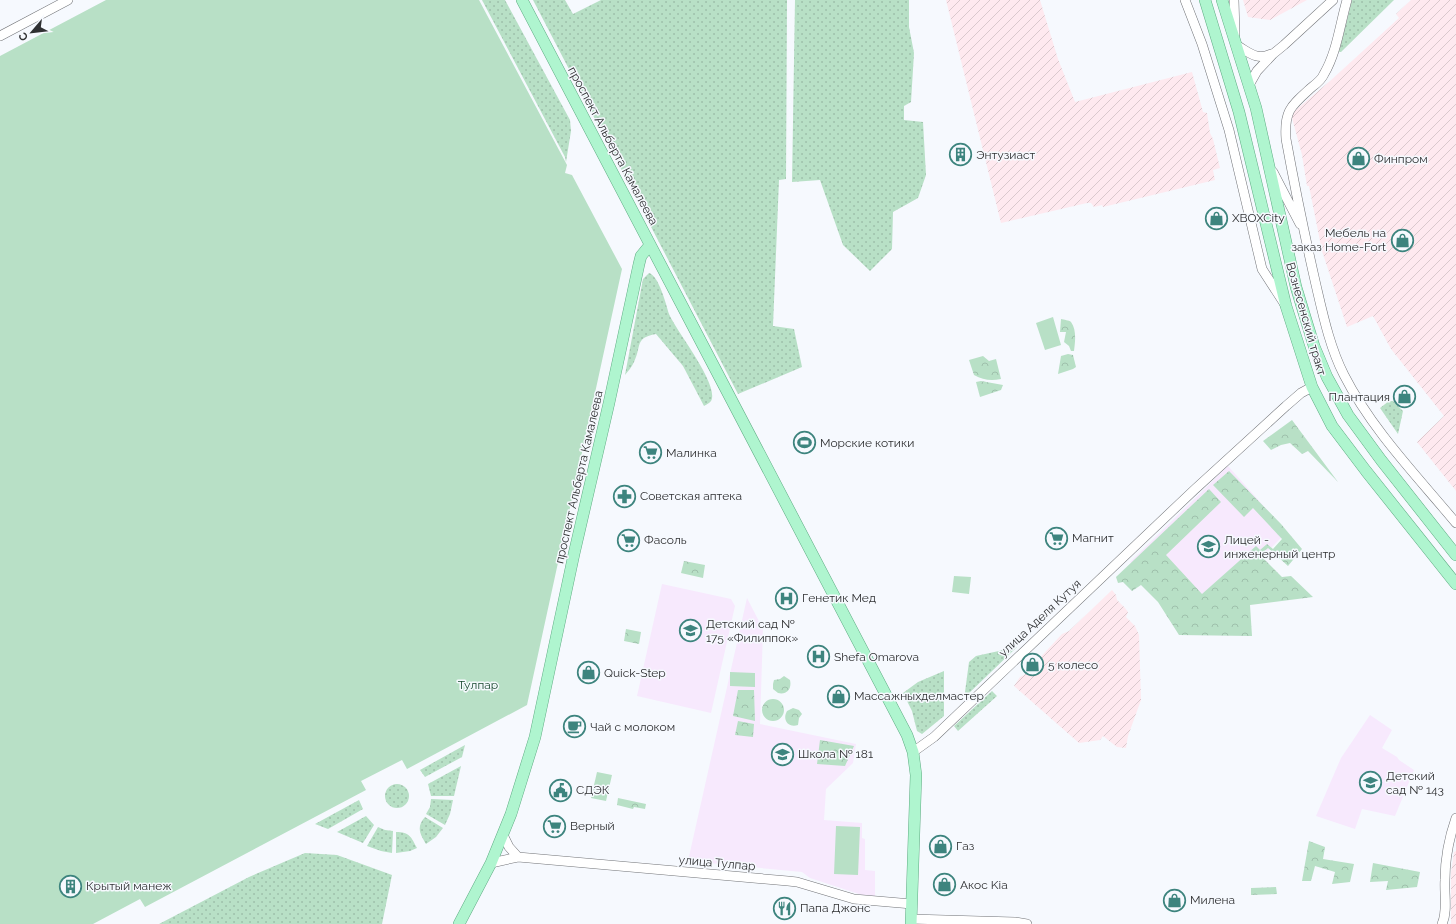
<svg xmlns="http://www.w3.org/2000/svg" width="1456" height="924" font-family="Raleway,sans-serif">
  <defs>
    <pattern id="industrial-furrows" width="10" height="10" patternUnits="userSpaceOnUse"><rect width="10" height="10" fill="#fee9ef"/><path d="M-1 1l2-2M0 10L10 0M9 11l2-2" fill="none" stroke="#dac8cd"/></pattern>
    <pattern id="grass-dots" width="8" height="8" patternUnits="userSpaceOnUse"><rect width="8" height="8" fill="#b8e0c6"/><path d="M2 2h.1M6 6h.1" fill="none" stroke="#9ec0ab" stroke-width="1.8" stroke-linecap="round"/></pattern>
    <pattern id="forest-crowns" width="20" height="18" patternUnits="userSpaceOnUse"><rect width="20" height="18" fill="#b8e0c6"/><path d="M2 6a3 3 0 1 1 6 0M12 15a3 3 0 1 1 6 0" fill="none" stroke="#9ec0ab"/></pattern>
  </defs>
  <rect width="100%" height="100%" fill="#f6f9fe"/>
  <path fill="url(#industrial-furrows)" d="M 946,0 L 1040,0 L 1058,59 L 1075,102 L 1192,72 L 1203,112 L 1207,113 L 1210,133 L 1213,139 L 1220,168 L 1213,170 L 1215,180 L 1103,207 L 1102,205 L 1094,207 L 1091,203 L 1087,203 L 1001,223 Z
    M 1243,0 L 1307,0 L 1270,20 L 1248,17 Z
    M 1411,0 L 1456,0 L 1456,491 L 1417,442 L 1444,416 L 1391,349 L 1373,316 L 1347,327 L 1322,251 L 1309,186 L 1307,186 L 1302,155 L 1291,114 L 1330,81 L 1399,18 L 1396,14 Z
    M 1112,590 L 1116,595 L 1117,600 L 1125,608 L 1128,612 L 1126,617 L 1135,626 L 1139,635 L 1141,700 L 1128,736 L 1126,748 L 1117,747 L 1103,736 L 1100,740 L 1079,743 L 1014,686 L 1020,677 L 1024,675 L 1062,634 L 1069,631 Z
    M 1456,851 L 1456,924 L 1451,924 L 1451,873 L 1454,852 Z"/>
  <path fill="#f7e9fd" d="M 1228,466 L 1287,532 L 1245,574 L 1196,617 L 1163,599 L 1130,562 Z
    M 662,584 L 731,599 L 735,606 L 711,713 L 637,696 Z
    M 747,598 L 763,629 L 760,724 L 856,744 L 853,763 L 826,789 L 824,820 L 862,823 L 862,838 L 865,839 L 865,870 L 875,871 L 875,896 L 862,895 L 810,878 L 802,872 L 688,861 Z
    M 1370,715 L 1392,730 L 1382,748 L 1397,757 L 1399,760 L 1414,770 L 1395,816 L 1362,809 L 1355,829 L 1316,816 L 1341,758 Z"/>
  <path fill="url(#grass-dots)" d="M 482,0 L 505,0 L 570,120 L 571,131 L 566,162 L 565,157 Z
    M 533,0 L 565,0 L 573,14 L 601,0 L 787,0 L 786,179 L 779,180 L 773,326 L 794,329 L 802,367 L 738,394 Z
    M 795,0 L 909,0 L 909,27 L 914,53 L 911,102 L 904,106 L 904,120 L 923,122 L 926,175 L 918,198 L 893,212 L 892,249 L 870,271 L 843,245 L 820,180 L 792,182 Z
    M 1352,0 L 1394,0 L 1341,52 L 1339,52 Z
    M 649,273 C 659,276 666,304 669,314 C 676,331 720,385 711,401 C 710,403 707,404 704,406 L 683,366 L 656,334 C 634,338 642,346 634,362 C 632,367 628,371 625,375 L 643,279 Z
    M 1389,401 L 1393,401 L 1403,411 L 1398,434 L 1380,408 Z
    M 1017,647 L 966,696 L 965,692 L 969,662 L 976,656 Z
    M 944,671 L 944,716 L 922,734 L 917,731 L 912,711 L 903,693 L 918,682 Z
    M 992,691 L 997,696 L 958,731 L 954,726 Z
    M 465,745 L 462,757 L 425,777 L 420,770 Z
    M 461,766 L 454,796 L 431,796 L 428,784 Z
    M385 796a12 12 0 1 1 24 0a12 12 0 1 1-24 0Z
    M 431,799 L 453,800 L 450,814 L 445,825 L 426,814 L 430,807 Z
    M 359,800 L 363,809 L 328,829 L 315,824 Z
    M 366,816 L 374,825 L 363,843 L 337,832 Z
    M 425,817 L 443,828 L 436,837 L 426,844 C 420,834 416,827 425,817 Z
    M 378,827 L 385,830 L 393,831 L 392,853 L 381,851 L 367,846 Z
    M 396,832 C 410,832 411,837 417,848 L 410,851 L 396,853 Z
    M 305,853 L 337,855 L 392,875 L 382,924 L 159,924 L 249,877 Z"/>
  <path fill="url(#forest-crowns)" d="M 1061,319 C 1064,320 1069,320 1071,322 C 1077,330 1075,343 1074,351 L 1071,351 L 1069,346 L 1064,342 L 1066,332 L 1060,332 Z
    M 1068,354 L 1073,355 L 1076,367 L 1073,369 L 1058,374 L 1061,356 Z
    M 983,356 L 989,361 L 996,359 L 1001,379 C 991,381 983,380 974,375 L 969,360 Z
    M 981,381 L 1003,385 L 1001,390 L 980,397 L 976,382 Z
    M 1292,420 L 1338,482 L 1308,451 L 1302,454 L 1290,443 L 1281,445 L 1271,450 L 1263,441 Z
    M 1229,471 L 1281,524 L 1302,549 L 1288,566 L 1268,548 L 1260,555 L 1282,577 L 1291,576 L 1313,597 L 1250,605 L 1252,636 L 1179,635 L 1158,602 L 1141,585 L 1132,591 L 1123,582 L 1118,583 L 1116,577 L 1209,489 L 1221,502 L 1166,555 L 1202,594 L 1256,546 L 1260,550 L 1267,544 L 1273,549 L 1282,539 L 1253,508 L 1244,517 L 1213,485 Z
    M 684,561 L 705,565 L 703,578 L 681,573 Z
    M 626,629 L 641,632 L 639,644 L 624,641 Z
    M 784,676 L 790,680 C 792,689 787,695 778,693 L 773,689 L 773,684 L 774,680 L 780,679 Z
    M 738,690 L 754,690 L 755,721 L 733,716 Z
    M762 710a11 11 0 1 1 22 0a11 11 0 1 1-22 0Z
    M 793,708 L 799,710 L 802,714 L 799,718 L 798,725 C 788,728 782,720 787,711 Z
    M 738,721 L 754,724 L 753,737 L 735,735 Z
    M 820,740 L 854,746 L 845,766 L 817,764 Z
    M 618,798 L 646,804 L 645,809 L 634,807 L 633,809 L 617,805 Z
    M 1309,841 L 1325,847 L 1323,859 L 1354,864 L 1350,882 L 1332,884 L 1335,872 L 1315,866 L 1311,881 L 1302,881 Z
    M 1373,863 L 1420,872 L 1417,887 L 1386,890 L 1388,881 L 1370,882 Z
    M 1276,887 L 1277,894 L 1251,895 L 1251,888 Z"/>
  <path fill="#b8e0c6" d="M 106,0 L 479,0 L 567,165 L 565,173 L 572,175 L 622,269 L 527,705 L 407,769 L 402,760 L 361,781 L 366,790 L 145,907 L 140,899 L 93,924 L 0,924 L 0,56 Z
    M 1053,317 L 1061,345 L 1045,350 L 1036,323 Z
    M 954,576 L 971,577 L 969,594 L 952,592 Z
    M 730,672 L 755,673 L 755,687 L 730,686 Z
    M 597,772 L 612,775 L 606,801 L 591,798 Z
    M 836,826 L 860,827 L 858,875 L 834,874 Z"/>
  <g fill="none" stroke-linecap="round" stroke-linejoin="round">
    <defs>
      <path id="minor" d="M 1185,0 L 1202,44 L 1229,130 L 1262,269 L 1284,303
        M 1234,0 L 1235,34
        M 1347,0 C 1340,24 1337,52 1324,74 C 1322,79 1316,84 1312,87 C 1291,106 1284,110 1286,139 C 1295,188 1305,237 1316,285 C 1323,315 1330,348 1344,375 C 1372,430 1417,476 1456,523
        M 0,36 L 68,0
        M 1236,45 C 1249,52 1256,61 1271,54
        M 1249,85 L 1257,71 L 1273,54 L 1284,45 L 1333,0
        M 1273,172 L 1300,224
        M 913,752 L 934,737 L 1194,490 L 1286,406 L 1301,393 L 1312,387
        M 503,835 L 509,847 L 518,857
        M 491,863 L 518,857 L 788,881 L 797,882 L 854,899 L 912,904
        M 911,919 L 1015,922 L 1027,924
        M 1442,924 C 1448,911 1444,894 1445,880 C 1445,859 1449,838 1456,818"/>
      <path id="major" d="M 522,0 L 907,735 L 913,752 L 916,775 L 911,924
        M 1205,0 L 1239,112 L 1286,306 L 1312,387 L 1332,426 L 1366,471 L 1456,584
        M 1222,0 L 1256,108 L 1296,287 L 1314,346 L 1327,377 L 1348,415 L 1381,460 L 1456,555
        M 459,924 L 491,863 L 511,814 L 535,737 L 574,554 L 609,403 L 639,264 L 641,256 L 650,245"/>
    </defs>
    <use href="#minor" stroke="#727478" stroke-width="10"/>
    <use href="#major" stroke="#5fac83" stroke-width="12"/>
    <use href="#minor" stroke="#fff" stroke-width="9"/>
    <use href="#major" stroke="#aff5cf" stroke-width="11"/>
  </g>
  <defs>
    <symbol id="building-ring" viewBox="-11 -11 22 22"><circle r="9.5" fill="#f6f9fe" stroke="#3d847e" stroke-width="1.5"/><path d="M-4-6H4V6H1V3H-1V6H-4ZM-2.5-4.3h1.7v1.8h-1.7ZM.8-4.3h1.7v1.8H.8ZM-2.5-1h1.7V.8h-1.7ZM.8-1h1.7V.8H.8Z" fill="#3d847e"/></symbol>
    <symbol id="shop-ring" viewBox="-11 -11 22 22"><circle r="9.5" fill="#f6f9fe" stroke="#3d847e" stroke-width="1.5"/><path d="M-5-2.5h2.3a2.7 3.5 0 0 1 5.4 0H5L5.5 6h-11ZM-1.5-2.5h3a1.5 2.3 0 0 0-3 0Z" fill="#3d847e"/></symbol>
    <symbol id="stadium-ring" viewBox="-11 -11 22 22"><circle r="9.5" fill="#f6f9fe" stroke="#3d847e" stroke-width="1.5"/><path d="M0-5a6.5 5 0 1 0 0 10a6.5 5 0 1 0 0-10ZM-3.5-1.8h7v3.6h-7Z" fill="#3d847e"/></symbol>
    <symbol id="supermarket-ring" viewBox="-11 -11 22 22"><circle r="9.5" fill="#f6f9fe" stroke="#3d847e" stroke-width="1.5"/><path d="M-6-5.5h2.5l.6 2H6L4.5 2H-2.5L-4.4-4H-6ZM-1.5 3.2a1.3 1.3 0 1 0 .1 0ZM3 3.2a1.3 1.3 0 1 0 .1 0Z" fill="#3d847e"/></symbol>
    <symbol id="pharmacy-ring" viewBox="-11 -11 22 22"><circle r="9.5" fill="#f6f9fe" stroke="#3d847e" stroke-width="1.5"/><path d="M-2-6h4v4h4v4h-4v4h-4v-4h-4v-4h4Z" fill="#3d847e"/></symbol>
    <symbol id="school-ring" viewBox="-11 -11 22 22"><circle r="9.5" fill="#f6f9fe" stroke="#3d847e" stroke-width="1.5"/><path d="M0-5L7-2L0 1L-7-2ZM-4 1L0 2.5L4 1V4Q0 6-4 4Z" fill="#3d847e"/></symbol>
    <symbol id="hospital-ring" viewBox="-11 -11 22 22"><circle r="9.5" fill="#f6f9fe" stroke="#3d847e" stroke-width="1.5"/><path d="M-5-5h3v3.5h4V-5h3V5h-3V1.5h-4V5h-3Z" fill="#3d847e"/></symbol>
    <symbol id="cafe-ring" viewBox="-11 -11 22 22"><circle r="9.5" fill="#f6f9fe" stroke="#3d847e" stroke-width="1.5"/><path d="M-5.5-4.5H6V0H3Q3 3.5 0 3.5H-2.5Q-5.5 3.5-5.5 0ZM3-3.2v2h1.7v-2ZM-6 4.5H4V6H-6Z" fill="#3d847e"/></symbol>
    <symbol id="civic-ring" viewBox="-11 -11 22 22"><circle r="9.5" fill="#f6f9fe" stroke="#3d847e" stroke-width="1.5"/><path d="M-.6-6.5H3V-4.5H.6V-3L4-1V1h2V6H-6V1h2V-1L-.6-3ZM-1.2 2.5V6h2.4V2.5Z" fill="#3d847e"/></symbol>
    <symbol id="restaurant-ring" viewBox="-11 -11 22 22"><circle r="9.5" fill="#f6f9fe" stroke="#3d847e" stroke-width="1.5"/><path d="M-5-6h1v4h1v-4h1v4h1v-4h1v5L-1.5 .5V6h-2V.5L-5-1ZM5-6V6H3V1.5H1.5Q1.5-4 5-6Z" fill="#3d847e"/></symbol>
  </defs>
  <g fill-rule="evenodd">
    <use href="#building-ring" x="948" y="142" width="25" height="25"/>
    <use href="#shop-ring" x="1346" y="146" width="25" height="25"/>
    <use href="#shop-ring" x="1204" y="206" width="25" height="25"/>
    <use href="#shop-ring" x="1390" y="228" width="25" height="25"/>
    <use href="#shop-ring" x="1392" y="384" width="25" height="25"/>
    <use href="#stadium-ring" x="792" y="430" width="25" height="25"/>
    <use href="#supermarket-ring" x="638" y="440" width="25" height="25"/>
    <use href="#pharmacy-ring" x="612" y="484" width="25" height="25"/>
    <use href="#supermarket-ring" x="1044" y="526" width="25" height="25"/>
    <use href="#supermarket-ring" x="616" y="528" width="25" height="25"/>
    <use href="#school-ring" x="1196" y="534" width="25" height="25"/>
    <use href="#hospital-ring" x="774" y="586" width="25" height="25"/>
    <use href="#school-ring" x="678" y="618" width="25" height="25"/>
    <use href="#hospital-ring" x="806" y="644" width="25" height="25"/>
    <use href="#shop-ring" x="1020" y="652" width="25" height="25"/>
    <use href="#shop-ring" x="576" y="660" width="25" height="25"/>
    <use href="#shop-ring" x="826" y="684" width="25" height="25"/>
    <use href="#cafe-ring" x="562" y="714" width="25" height="25"/>
    <use href="#school-ring" x="770" y="742" width="25" height="25"/>
    <use href="#school-ring" x="1358" y="770" width="25" height="25"/>
    <use href="#civic-ring" x="548" y="778" width="25" height="25"/>
    <use href="#supermarket-ring" x="542" y="814" width="25" height="25"/>
    <use href="#shop-ring" x="928" y="834" width="25" height="25"/>
    <use href="#shop-ring" x="932" y="872" width="25" height="25"/>
    <use href="#building-ring" x="58" y="874" width="25" height="25"/>
    <use href="#shop-ring" x="1162" y="888" width="25" height="25"/>
    <use href="#restaurant-ring" x="772" y="896" width="25" height="25"/>
  </g>
  <g text-anchor="middle" dominant-baseline="central" stroke-width="3" stroke-linejoin="round" paint-order="stroke">
    <g font-size="12" fill="#2f3032" stroke="#f6f9fe">
      <text transform="translate(613 146) rotate(62)">проспект Альберта Камалеева</text>
      <text transform="translate(1306 319) rotate(74)">Вознесенский тракт</text>
      <text transform="translate(579 477) rotate(-77)">проспект Альберта Камалеева</text>
      <text transform="translate(1040 618) rotate(-43)">улица Аделя Кутуя</text>
      <text transform="translate(717 863) rotate(5)">улица Тулпар</text>
    </g>
    <g font-size="12" fill="#2f3032" stroke="#f6f9fe" text-anchor="start">
      <text x="976" y="155">Энтузиаст</text>
      <text x="1374" y="159">Финпром</text>
      <text x="1232" y="218">XBOXCity</text>
      <text x="1386" y="233" text-anchor="end">Мебель на<tspan x="1386" dy="14">заказ Home-Fort</tspan></text>
      <text x="1390" y="397" text-anchor="end">Плантация</text>
      <text x="820" y="443">Морские котики</text>
      <text x="666" y="453">Малинка</text>
      <text x="640" y="496">Советская аптека</text>
      <text x="1072" y="538">Магнит</text>
      <text x="644" y="540">Фасоль</text>
      <text x="1224" y="540">Лицей -<tspan x="1224" dy="14">инженерный центр</tspan></text>
      <text x="802" y="598">Генетик Мед</text>
      <text x="706" y="624">Детский сад №<tspan x="706" dy="14">175 «Филиппок»</tspan></text>
      <text x="834" y="657">Shefa Omarova</text>
      <text x="1048" y="665">5 колесо</text>
      <text x="604" y="673">Quick-Step</text>
      <text x="854" y="696">Массажныхделмастер</text>
      <text x="590" y="727">Чай с молоком</text>
      <text x="798" y="754">Школа № 181</text>
      <text x="1386" y="776">Детский<tspan x="1386" dy="14">сад № 143</tspan></text>
      <text x="576" y="790">СДЭК</text>
      <text x="570" y="826">Верный</text>
      <text x="956" y="846">Газ</text>
      <text x="960" y="885">Акос Kia</text>
      <text x="86" y="886">Крытый манеж</text>
      <text x="1190" y="900">Милена</text>
      <text x="800" y="908">Папа Джонс</text>
    </g>
    <g font-size="12" fill="#16482d" stroke="#f6f9fe">
      <text x="478" y="685">Тулпар</text>
    </g>
  </g>
  <g transform="translate(32 32) rotate(242)" stroke="#f6f9fe" stroke-width="3" paint-order="stroke">
  <path d="M0-3L7 15L0 10L-7 15Z" fill="#2f3032"/>
  <text y="-6" font-size="11" font-weight="bold" text-anchor="middle" fill="#2f3032">С</text>
  </g>
</svg>
